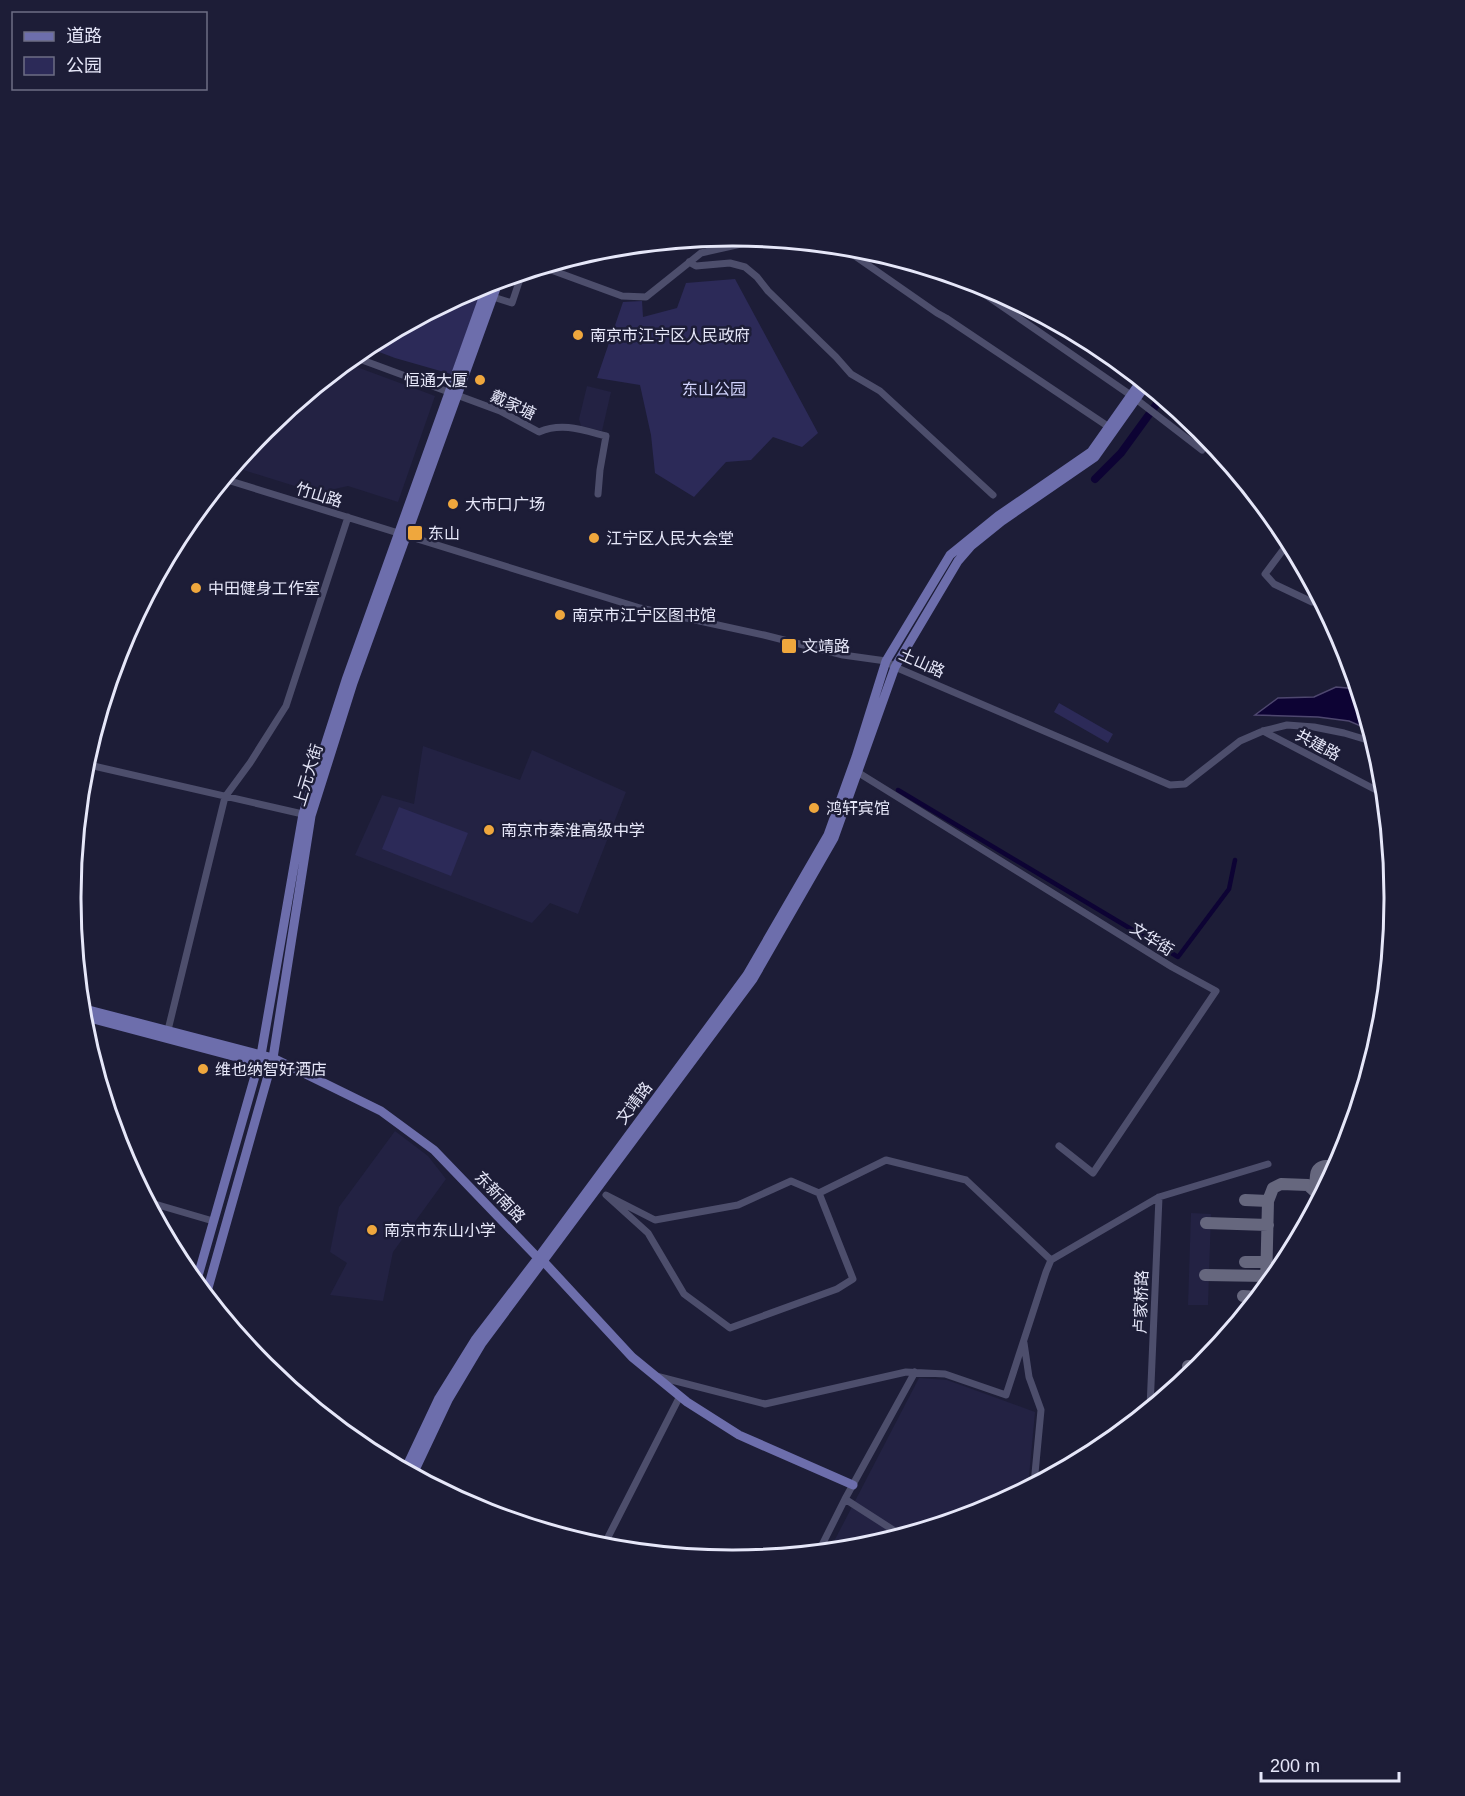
<svg xmlns="http://www.w3.org/2000/svg" width="1465" height="1796" font-family="Helvetica,'Noto Sans SC',sans-serif">
  <rect width="100%" height="100%" fill="#1d1d37"/>
  <path fill="#232243" d="M 346,363 L 435,396 L 398,502 L 348,486 L 317,493 L 234,467 L 265,430 Z
    M 587,386 L 611,392 L 602,431 L 581,426 L 579,419 Z
    M 423,746 L 520,780 L 532,750 L 626,792 L 578,914 L 550,903 L 532,923 L 355,855 L 382,795 L 414,804 Z
    M 395,1131 L 428,1156 L 446,1179 L 393,1252 L 383,1301 L 330,1295 L 347,1263 L 330,1252 L 339,1207 Z
    M 1191,1213 L 1211,1214 L 1208,1305 L 1188,1305 Z
    M 919,1378 L 947,1380 L 1035,1412 L 1028,1487 L 986,1510 L 861,1547 L 829,1551 Z"/>
  <path fill="#2c2a58" d="M 735,279 L 818,433 L 802,447 L 773,437 L 751,460 L 726,462 L 694,497 L 655,473 L 651,435 L 640,385 L 597,378 L 623,302 L 642,301 L 643,317 L 677,308 L 686,283 Z
    M 484,285 L 451,374 L 395,358 L 366,347 Z
    M 1059,703 L 1113,734 L 1108,743 L 1054,712 Z
    M 399,807 L 468,833 L 451,876 L 382,849 Z"/>
  <path fill="#0d0334" stroke="#4e476f" stroke-width="1.5" d="M 1336,687 L 1358,689 L 1370,730 L 1349,721 L 1318,717 L 1255,715 L 1278,698 L 1314,697 Z"/>
  <g fill="none" stroke-linecap="round" stroke-linejoin="round">
    <path stroke="#0d0334" stroke-width="4.5" d="M 898,790 L 1178,957 L 1229,889 L 1235,860"/>
    <path stroke="#0d0334" stroke-width="8" d="M 1095,479 L 1121,453 L 1161,398"/>
    <path stroke="#66677e" stroke-width="12" d="M 1245,1200 L 1268,1201
      M 1206,1223 L 1268,1225
      M 1245,1262 L 1266,1262
      M 1205,1275 L 1267,1276
      M 1266,1287 L 1268,1201 L 1273,1188 L 1281,1184 L 1308,1185 L 1320,1196
      M 1243,1296 L 1257,1297
      M 1188,1366 L 1193,1366 L 1197,1369"/>
    <path stroke="#66677e" stroke-width="32" d="M 1325,1186 L 1326,1176"/>
    <path stroke="#4d4e6c" stroke-width="7" d="M 842,247 L 937,313 L 946,318 L 1109,427
      M 689,262 L 696,266 L 730,263 L 745,267 L 757,277 L 768,291 L 836,357 L 851,374 L 880,391 L 993,495
      M 543,267 L 622,296 L 646,297 L 701,253 L 763,239 L 770,240
      M 964,280 L 1132,396 L 1202,450 L 1209,440
      M 493,297 L 512,303 L 522,273
      M 354,357 L 500,411 L 539,432 C 562,422 583,430 606,436 L 600,470 L 598,494
      M 224,479 L 640,608 L 764,635 L 843,655 L 886,661 L 895,667 L 1170,785 L 1185,784 L 1240,741 L 1263,731 L 1287,725 L 1314,727 L 1344,733 L 1374,742
      M 1289,542 L 1265,574 L 1274,584 L 1312,602 L 1317,595
      M 1263,731 L 1378,791 L 1385,806
      M 85,764 L 307,815
      M 854,770 L 1172,967 L 1216,991 L 1093,1173 L 1059,1146
      M 168,1030 L 225,797 L 250,763 L 286,706 L 348,517
      M 819,1193 L 853,1279 L 837,1289 L 730,1328 L 684,1294 L 648,1233 L 606,1195 L 655,1220 L 738,1205 L 791,1181 L 819,1193 L 886,1160 L 966,1180 L 1051,1260
      M 148,1202 L 213,1221
      M 1024,1343 L 1029,1377 L 1041,1410 L 1034,1484
      M 656,1376 L 765,1404 L 906,1372 L 945,1374 L 1006,1395 L 1046,1272 L 1051,1260 L 1159,1197 L 1268,1164
      M 1150,1408 L 1159,1197
      M 845,1499 L 915,1372
      M 603,1547 L 680,1396
      M 819,1551 L 845,1499 L 901,1535"/>
    <path stroke="#6d6eac" stroke-width="9" d="M 81,1008 L 273,1058 L 381,1111 L 434,1150 L 538,1258 L 544,1262 L 632,1357 L 687,1402 L 739,1435 L 853,1485
      M 82,1016 L 263,1064
      M 196,1283 L 261,1055 L 303,814 L 346,680 L 488,284
      M 206,1295 L 273,1058 L 311,816 L 353,683 L 499,280
      M 405,1470 L 439,1398 L 475,1340 L 538,1258 L 747,975 L 828,835 L 856,757 L 886,661 L 950,555 L 998,516 L 1091,452 L 1141,381
      M 413,1474 L 448,1400 L 482,1343 L 753,979 L 834,838 L 895,667 L 958,561 L 971,546 L 1002,521 L 1095,457 L 1146,385"/>
  </g>
  <g fill="#efa73d" stroke="#1d1d37" stroke-width="2">
    <circle cx="578" cy="335" r="6"/>
    <circle cx="480" cy="380" r="6"/>
    <circle cx="453" cy="504" r="6"/>
    <rect x="407" y="525" width="16" height="16" rx="3"/>
    <circle cx="594" cy="538" r="6"/>
    <circle cx="196" cy="588" r="6"/>
    <circle cx="560" cy="615" r="6"/>
    <rect x="781" y="638" width="16" height="16" rx="3"/>
    <circle cx="814" cy="808" r="6"/>
    <circle cx="489" cy="830" r="6"/>
    <circle cx="203" cy="1069" r="6"/>
    <circle cx="372" cy="1230" r="6"/>
  </g>
  <g text-anchor="middle" dominant-baseline="central" stroke-width="5" stroke-linejoin="round" paint-order="stroke">
    <g font-size="16" fill="#e6e7f9" stroke="#1d1d37" text-anchor="start">
      <text x="590" y="335">南京市江宁区人民政府</text>
      <text x="468" y="380" text-anchor="end">恒通大厦</text>
      <text x="465" y="504">大市口广场</text>
      <text x="428" y="533">东山</text>
      <text x="606" y="538">江宁区人民大会堂</text>
      <text x="208" y="588">中田健身工作室</text>
      <text x="572" y="615">南京市江宁区图书馆</text>
      <text x="802" y="646">文靖路</text>
      <text x="826" y="808">鸿轩宾馆</text>
      <text x="501" y="830">南京市秦淮高级中学</text>
      <text x="215" y="1069">维也纳智好酒店</text>
      <text x="384" y="1230">南京市东山小学</text>
    </g>
    <g font-size="16" fill="#d2d4fd" stroke="#1d1d37">
      <text x="714" y="389">东山公园</text>
    </g>
    <g font-size="16" fill="#e6e7f9" stroke="#1d1d37">
      <text transform="translate(513 405) rotate(25)">戴家塘</text>
      <text transform="translate(319 495) rotate(17)">竹山路</text>
      <text transform="translate(922 663) rotate(24)">土山路</text>
      <text transform="translate(1318 745) rotate(28)">共建路</text>
      <text transform="translate(308 775) rotate(-73)">上元大街</text>
      <text transform="translate(1152 939) rotate(32)">文华街</text>
      <text transform="translate(634 1103) rotate(-53)">文靖路</text>
      <text transform="translate(500 1197) rotate(46)">东新南路</text>
      <text transform="translate(1141 1302) rotate(-88)">卢家桥路</text>
    </g>
  </g>
  <path d="M0 0H1465V1796H0ZM732 246H733A651 651 0 0 1 1384 897V899A651 651 0 0 1 733 1550H732A651 651 0 0 1 81 899V897A651 651 0 0 1 732 246Z" fill="#1d1d37" fill-rule="evenodd"/>
  <path fill="none" stroke="#e6e7f9" stroke-width="3" d="M732 246H733A651 651 0 0 1 1384 897V899A651 651 0 0 1 733 1550H732A651 651 0 0 1 81 899V897A651 651 0 0 1 732 246Z"/>
  <rect x="12" y="12" width="195" height="78" fill="#1d1d37" stroke="#6d6e85" stroke-width="1.5"/>
  <rect x="24" y="32" width="30" height="9" fill="#6d6eac" stroke="#6d6e85" stroke-width="1.5"/>
  <text x="66" y="42" font-size="18" fill="#e6e7f9">道路</text>
  <rect x="24" y="57" width="30" height="18" fill="#2c2a58" stroke="#6d6e85" stroke-width="1.5"/>
  <text x="66" y="72" font-size="18" fill="#e6e7f9">公园</text>
  <path d="M1261 1772v9h138v-9" fill="none" stroke="#e6e7f9" stroke-width="3"/>
  <text x="1270" y="1772" font-size="18" fill="#e6e7f9" stroke="#1d1d37" stroke-width="4.5" paint-order="stroke">200 m</text>
</svg>
